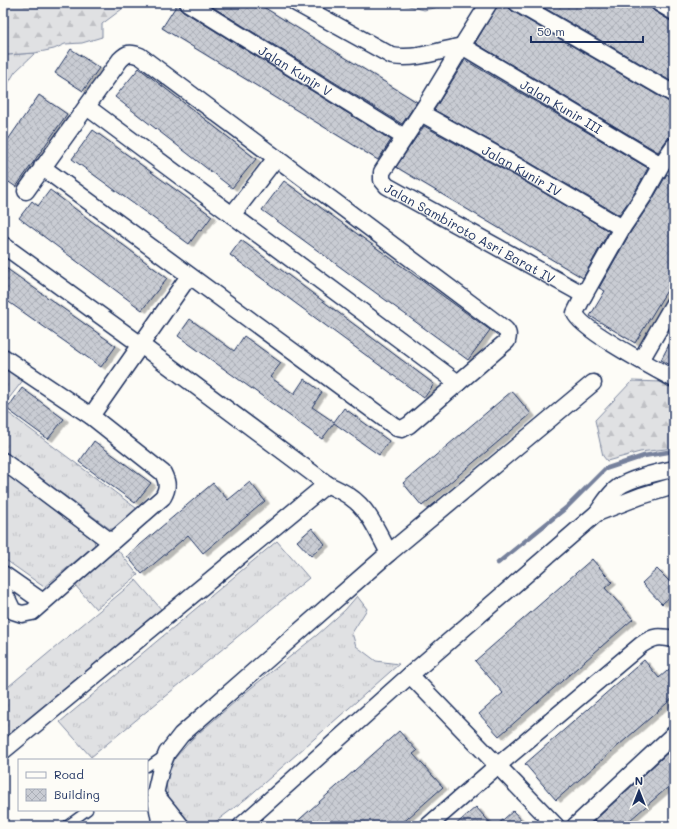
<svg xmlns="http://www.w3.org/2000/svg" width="677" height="829" font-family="Mali,sans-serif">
  <defs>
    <pattern id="grass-tufts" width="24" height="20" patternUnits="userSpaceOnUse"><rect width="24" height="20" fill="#e0e1e3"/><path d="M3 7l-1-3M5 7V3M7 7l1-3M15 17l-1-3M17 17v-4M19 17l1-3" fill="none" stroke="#c0c1c5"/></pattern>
    <pattern id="forest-firs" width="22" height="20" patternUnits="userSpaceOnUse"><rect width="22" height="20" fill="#e0e1e3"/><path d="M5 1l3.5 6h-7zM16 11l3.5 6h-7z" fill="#c0c1c5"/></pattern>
    <pattern id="building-cross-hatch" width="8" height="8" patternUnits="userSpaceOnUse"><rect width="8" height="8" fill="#c9ccd3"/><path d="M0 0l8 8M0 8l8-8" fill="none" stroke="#acb0b8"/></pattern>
    <filter id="shadow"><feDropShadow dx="4.5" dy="2.5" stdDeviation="0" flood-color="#0004"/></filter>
  </defs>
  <rect width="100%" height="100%" fill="#fdfcf7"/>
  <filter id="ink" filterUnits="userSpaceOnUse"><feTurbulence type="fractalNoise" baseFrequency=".025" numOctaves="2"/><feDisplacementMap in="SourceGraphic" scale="8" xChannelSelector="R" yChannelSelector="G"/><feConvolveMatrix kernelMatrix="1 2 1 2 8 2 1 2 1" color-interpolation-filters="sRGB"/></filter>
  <g filter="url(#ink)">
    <path fill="url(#grass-tufts)" stroke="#7e88a0" d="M 3,52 L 7,55 L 35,53 L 15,72 L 3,92 Z
      M 3,366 L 24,379 L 3,406 Z
      M 3,409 L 136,508 L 137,511 L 115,529 L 110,529 L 3,450 Z
      M 3,472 L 94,540 L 95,545 L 44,587 L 3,558 Z
      M 277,541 L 309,578 L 91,757 L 60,722 Z
      M 117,549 L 138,575 L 96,609 L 74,584 Z
      M 136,580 L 161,609 L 3,739 L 3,691 Z
      M 357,596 L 367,609 L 352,633 L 356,646 L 376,661 L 399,664 L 247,798 L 214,823 L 200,824 L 188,822 L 178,815 L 169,802 L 166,784 L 169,771 L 175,758 L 192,739 L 251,688 L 317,635 L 345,610 Z"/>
    <path fill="url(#forest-firs)" stroke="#7e88a0" d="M 3,3 L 119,3 L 122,9 L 102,24 L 102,37 L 82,43 L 65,44 L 54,49 L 35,53 L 7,55 L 3,52 Z
      M 398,3 L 452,3 L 449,5 L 424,10 Z
      M 632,381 L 662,382 L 674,386 L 674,448 L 640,452 L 607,461 L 603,456 L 595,420 Z"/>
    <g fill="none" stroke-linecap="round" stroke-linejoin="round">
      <path stroke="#76819c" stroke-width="4.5" d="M 498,563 L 567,507 L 605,469 L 644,456 L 674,451"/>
    </g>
    <path fill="url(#building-cross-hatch)" stroke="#1b2f5e" filter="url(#shadow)" d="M 178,3 L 183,11 L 391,140 L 378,160 L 162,28 Z
      M 206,3 L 257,3 L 417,102 L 402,124 Z
      M 499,3 L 508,3 L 509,8 L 512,11 L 669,102 L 674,103 L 674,130 L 658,152 L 475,43 Z
      M 536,3 L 650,3 L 651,8 L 654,11 L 669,20 L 674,21 L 674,83 Z
      M 71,49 L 99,68 L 83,91 L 55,73 Z
      M 465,60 L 648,168 L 635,192 L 619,215 L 527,161 L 434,110 Z
      M 139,68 L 256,159 L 232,188 L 115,97 Z
      M 39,95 L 67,114 L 16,187 L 3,178 L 3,147 Z
      M 424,126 L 517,177 L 609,231 L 583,278 L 396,167 Z
      M 93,130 L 212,216 L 201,231 L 199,230 L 189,244 L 72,159 Z
      M 667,174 L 674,179 L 674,279 L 635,343 L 590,316 L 605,291 L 599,288 L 630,233 L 651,202 Z
      M 284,181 L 490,330 L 468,360 L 262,210 Z
      M 50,190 L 167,278 L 142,310 L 19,218 L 32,201 L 38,206 Z
      M 241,240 L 434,384 L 424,398 L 230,255 Z
      M 3,266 L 116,346 L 101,367 L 3,298 Z
      M 190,319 L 234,351 L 244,336 L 281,363 L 270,377 L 294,394 L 304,379 L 322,392 L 312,407 L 334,422 L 344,408 L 389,441 L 379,455 L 334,423 L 322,439 L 178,336 Z
      M 674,335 L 674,367 L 661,360 Z
      M 22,388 L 64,419 L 48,439 L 7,409 Z
      M 512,391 L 531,414 L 422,506 L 403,483 Z
      M 94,441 L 151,483 L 135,503 L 79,462 Z
      M 250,482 L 265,501 L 203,553 L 188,535 L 142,574 L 127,556 L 213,483 L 228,500 Z
      M 312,528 L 325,544 L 311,556 L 297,541 Z
      M 592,559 L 612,582 L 605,588 L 633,619 L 499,736 L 479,714 L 503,693 L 475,661 Z
      M 657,569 L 674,586 L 674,593 L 662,604 L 642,583 Z
      M 644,660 L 659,678 L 674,665 L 674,697 L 556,800 L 525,764 Z
      M 399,731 L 417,751 L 413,754 L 443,787 L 399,826 L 292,826 Z
      M 674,747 L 674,782 L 623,826 L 599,826 L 594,821 Z
      M 476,807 L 493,826 L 454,826 Z
      M 513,811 L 527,826 L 496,826 Z"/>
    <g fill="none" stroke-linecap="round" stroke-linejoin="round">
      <defs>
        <path id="service" d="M 147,767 L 163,756
          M 66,826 L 88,810"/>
        <g id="minor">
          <path id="s1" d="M 188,3 L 404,137"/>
          <path id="s2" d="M 296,3 L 392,56 C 415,60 439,51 462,46 L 661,165"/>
          <path id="s3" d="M 489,3 L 462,46 L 430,99 L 382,172 L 382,180 L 387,186 L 584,295"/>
          <path d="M 517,3 L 674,94"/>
          <path d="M 659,3 L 674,12"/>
          <path d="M 87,107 L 458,383"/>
          <path id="s4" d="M 421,113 L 522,169 L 622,228"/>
          <path d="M 674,146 L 661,165 L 643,197 L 622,228 L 584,295 L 575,313 C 580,329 656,369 674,379"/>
          <path d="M 26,191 L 120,60 C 127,53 130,52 140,56 L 502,327 C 508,331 509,334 507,341 L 409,425 L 402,429 L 397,428 L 42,167"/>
          <path d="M 232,215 L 276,158"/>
          <path d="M 3,245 L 141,345 L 327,484 C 334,488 342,491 349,496 C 369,509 378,533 389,553"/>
          <path d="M 3,357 L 91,416 L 163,473 C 168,483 168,488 163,497 L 32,612 L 22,614 L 13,611 L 3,590"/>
          <path d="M 641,360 L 674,303"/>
          <path d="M 91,416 L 189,276"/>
          <path d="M 3,461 L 111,542"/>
          <path d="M 597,513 L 641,496 L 674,486"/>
          <path d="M 3,574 L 43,602"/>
          <path d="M 410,675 L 556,826"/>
          <path d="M 3,751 L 327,484"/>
          <path d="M 156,795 L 181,826"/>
          <path d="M 161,826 L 155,794 L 161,768 L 167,753 L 181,735 L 389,553 L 593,383"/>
          <path d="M 241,826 L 410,675 L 597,513 C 603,505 608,496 615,490 C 625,479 659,472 674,469"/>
          <path d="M 428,826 L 497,766 L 641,645 C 654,636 659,636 674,639"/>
          <path d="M 575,826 L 674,734"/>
        </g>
      </defs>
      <use href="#service" stroke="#1b2f5e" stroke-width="11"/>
      <use href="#minor" stroke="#1b2f5e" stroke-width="19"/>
      <use href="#service" stroke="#fdfcf7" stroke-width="8"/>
      <use href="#minor" stroke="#fdfcf7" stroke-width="16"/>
    </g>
  </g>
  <g text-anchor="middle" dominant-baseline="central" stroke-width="3" stroke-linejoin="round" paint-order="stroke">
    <g font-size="13" fill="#1b2f5e" stroke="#fdfcf7">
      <text stroke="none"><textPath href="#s1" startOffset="127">Jalan Kunir V</textPath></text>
      <text stroke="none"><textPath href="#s2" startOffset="297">Jalan Kunir III</textPath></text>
      <text stroke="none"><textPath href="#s4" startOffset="116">Jalan Kunir IV</textPath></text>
      <text stroke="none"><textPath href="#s3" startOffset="311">Jalan Sambiroto Asri Barat IV</textPath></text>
    </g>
  </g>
  <rect width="677" height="829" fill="none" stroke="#fdfcf7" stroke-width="16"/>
  <rect x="8" y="8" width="661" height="813" fill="none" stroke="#1b2f5e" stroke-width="1.5" filter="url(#ink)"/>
  <rect x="18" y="759" width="130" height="52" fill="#fdfcf7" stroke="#a3aaba"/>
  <rect x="26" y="772" width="20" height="6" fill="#fdfcf7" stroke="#a3aaba"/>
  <text x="54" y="779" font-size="12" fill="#1b2f5e">Road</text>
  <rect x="26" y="789" width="20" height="12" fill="url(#building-cross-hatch)" stroke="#a3aaba"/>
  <text x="54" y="799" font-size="12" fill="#1b2f5e">Building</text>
  <g transform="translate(639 791)" stroke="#fdfcf7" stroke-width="3" paint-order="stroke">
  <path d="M0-3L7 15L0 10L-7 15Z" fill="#1b2f5e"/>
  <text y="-6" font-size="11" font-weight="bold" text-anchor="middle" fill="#1b2f5e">N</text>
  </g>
  <path d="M531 36v6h112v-6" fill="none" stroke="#1b2f5e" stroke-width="2"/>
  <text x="537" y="36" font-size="12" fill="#1b2f5e" stroke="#fdfcf7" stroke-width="3" paint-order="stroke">50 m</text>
</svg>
